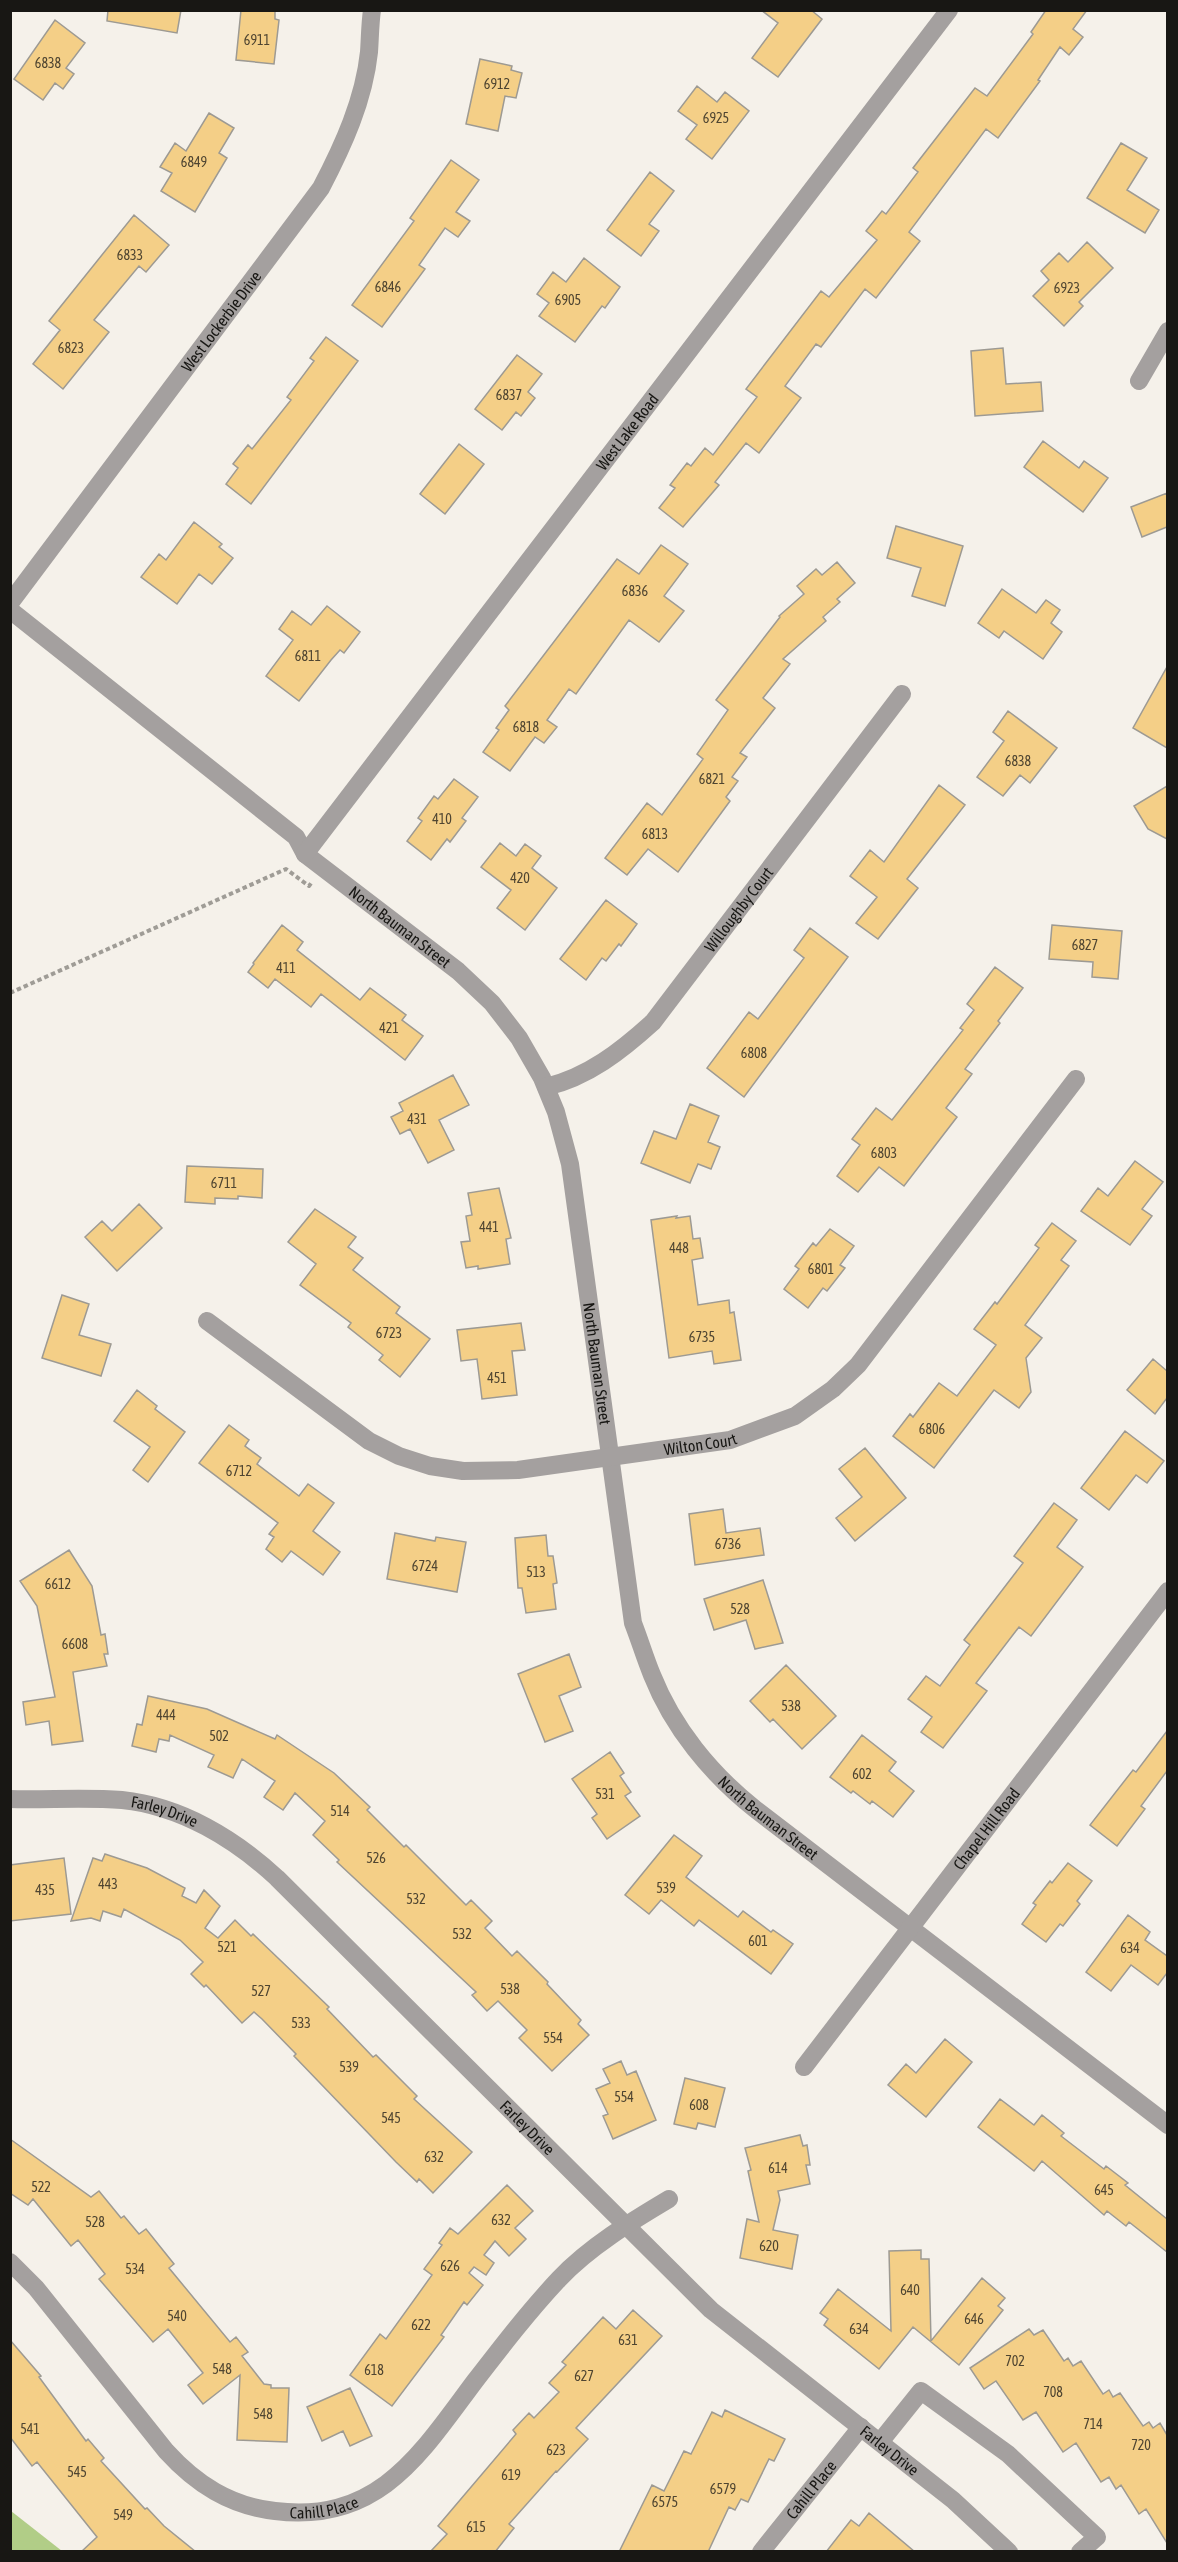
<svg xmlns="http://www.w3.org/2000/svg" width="1178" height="2562" font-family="'Asap Condensed',sans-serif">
  <rect width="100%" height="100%" fill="#f5f1ea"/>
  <path fill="#b1cd87" d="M 10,2511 L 11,2511 L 62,2551 L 11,2551 Z"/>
  <path fill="#f4cf87" stroke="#9d9a93" stroke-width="1.5" d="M 108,10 L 181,10 L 177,33 L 107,21 Z
    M 241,10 L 275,10 L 275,19 L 279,20 L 274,64 L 236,60 Z
    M 761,10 L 811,10 L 822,19 L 778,77 L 752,58 L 778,23 Z
    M 1046,10 L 1087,10 L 1073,29 L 1083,37 L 1069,55 L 1060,47 L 1038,80 L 1040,81 L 998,138 L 986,129 L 909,232 L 920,241 L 876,298 L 865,289 L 821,347 L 816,344 L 785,386 L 801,398 L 759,453 L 746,443 L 715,482 L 719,485 L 683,527 L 659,508 L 675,488 L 670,485 L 687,463 L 691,466 L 705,448 L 713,455 L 757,397 L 746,389 L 821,291 L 829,297 L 877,240 L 866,231 L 882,211 L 886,214 L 918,172 L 913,168 L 975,88 L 987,96 L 1033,34 L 1031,32 Z
    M 55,20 L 85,43 L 66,68 L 74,74 L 63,89 L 55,83 L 43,100 L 14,79 Z
    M 480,59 L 512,66 L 511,70 L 522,73 L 516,98 L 505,96 L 498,131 L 466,124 Z
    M 697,86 L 717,102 L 725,92 L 749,111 L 712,159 L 686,139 L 697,125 L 678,111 Z
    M 209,113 L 234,128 L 219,153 L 227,158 L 195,212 L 161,191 L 172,173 L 160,167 L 175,143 L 186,151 Z
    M 1121,143 L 1147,158 L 1127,190 L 1159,210 L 1145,233 L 1087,198 Z
    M 451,160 L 479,180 L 456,212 L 470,221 L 458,237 L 445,228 L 419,265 L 425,269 L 382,327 L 352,305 L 414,221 L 410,218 Z
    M 650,172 L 674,191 L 649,224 L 659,231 L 641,256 L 607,230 Z
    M 134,215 L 169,245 L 146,272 L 139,266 L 94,320 L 109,332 L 63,389 L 33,364 L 60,330 L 49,321 Z
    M 1087,242 L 1113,268 L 1079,302 L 1083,306 L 1064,326 L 1033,296 L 1049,280 L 1041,271 L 1059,253 L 1068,262 Z
    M 584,258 L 620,287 L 605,308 L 602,306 L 575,342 L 539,316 L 549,303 L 537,294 L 553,272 L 566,282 Z
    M 326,337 L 358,361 L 251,504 L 226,484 L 238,468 L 233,464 L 248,445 L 252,449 L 291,400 L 287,397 L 314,361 L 310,358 Z
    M 1003,348 L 1006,384 L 1041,382 L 1043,411 L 975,416 L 971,351 Z
    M 517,355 L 542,374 L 528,392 L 535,398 L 521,416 L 516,412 L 502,430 L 475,409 Z
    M 1043,441 L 1079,468 L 1084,461 L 1108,478 L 1083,512 L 1024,467 Z
    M 459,444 L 484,464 L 445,514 L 420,494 Z
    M 1167,493 L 1167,527 L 1142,537 L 1131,507 Z
    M 194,522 L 222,544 L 219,547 L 233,558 L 212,584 L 199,574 L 177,604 L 141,577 L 159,554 L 166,560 Z
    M 896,526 L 963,546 L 945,606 L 912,596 L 921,568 L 887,558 Z
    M 661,545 L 688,564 L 664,596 L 684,611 L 659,642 L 629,620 L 576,694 L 569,689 L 547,720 L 557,727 L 544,743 L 535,737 L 510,771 L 483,752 L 499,730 L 496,728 L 509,710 L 505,706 L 617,559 L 639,574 Z
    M 837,562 L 855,583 L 837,599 L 840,602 L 823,617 L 826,621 L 783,659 L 790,664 L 763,698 L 775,708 L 740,753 L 747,757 L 732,777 L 738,781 L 726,797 L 730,801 L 678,872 L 648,849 L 627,875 L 605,858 L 647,803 L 662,815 L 703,759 L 697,754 L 728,710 L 716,700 L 780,617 L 779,616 L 804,594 L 797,586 L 816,569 L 822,575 Z
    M 1002,589 L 1036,613 L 1046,600 L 1060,610 L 1051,623 L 1062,632 L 1043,659 L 1004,631 L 999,638 L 978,623 Z
    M 327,606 L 360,632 L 344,653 L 340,650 L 331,660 L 299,701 L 266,676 L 293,640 L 279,629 L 292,611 L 311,625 Z
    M 1167,667 L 1167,748 L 1133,728 Z
    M 1008,711 L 1057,748 L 1030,783 L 1020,775 L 1003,796 L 977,777 L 1004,741 L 993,732 Z
    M 454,779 L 478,797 L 462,818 L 466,821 L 450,842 L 447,839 L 431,860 L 407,841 L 422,821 L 418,818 L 434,796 L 438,799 Z
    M 939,785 L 965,805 L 907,879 L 918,888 L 878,939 L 856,923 L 877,897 L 850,876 L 870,850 L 884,862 Z
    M 1167,786 L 1167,839 L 1148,829 L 1134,806 Z
    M 500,843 L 516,856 L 525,844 L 541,856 L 532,868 L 557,888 L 525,930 L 497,908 L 511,890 L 481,867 Z
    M 606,900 L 637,924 L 621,946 L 619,944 L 606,961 L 602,958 L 586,980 L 560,959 Z
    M 282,925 L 303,942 L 297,950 L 360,1000 L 370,988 L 406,1015 L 402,1020 L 423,1036 L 405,1060 L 321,994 L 311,1007 L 275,979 L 268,988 L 248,972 L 254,964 L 253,963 Z
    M 1052,925 L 1122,931 L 1118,979 L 1092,977 L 1093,962 L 1049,959 Z
    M 810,928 L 848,957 L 744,1097 L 707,1068 L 749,1012 L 758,1019 L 804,958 L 794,950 Z
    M 995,967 L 1023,988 L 998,1021 L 1000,1023 L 965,1069 L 972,1074 L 946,1108 L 957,1117 L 904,1186 L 879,1167 L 858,1192 L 837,1176 L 860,1145 L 852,1139 L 876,1108 L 892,1120 L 963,1030 L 960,1028 L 974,1010 L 967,1004 Z
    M 453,1075 L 469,1105 L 439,1120 L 454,1150 L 428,1163 L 410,1129 L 400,1134 L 391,1117 L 403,1111 L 399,1103 Z
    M 690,1104 L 719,1116 L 708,1142 L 720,1147 L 711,1169 L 698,1164 L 690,1183 L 641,1163 L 654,1131 L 676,1139 Z
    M 1135,1161 L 1163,1182 L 1142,1209 L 1152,1216 L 1130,1245 L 1081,1211 L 1098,1188 L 1108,1196 Z
    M 187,1166 L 263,1169 L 262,1198 L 238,1196 L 238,1199 L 215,1198 L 215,1204 L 185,1202 Z
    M 499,1188 L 511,1238 L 506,1239 L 510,1264 L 478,1269 L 478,1266 L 466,1268 L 461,1242 L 470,1241 L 466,1216 L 472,1215 L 468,1193 Z
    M 139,1204 L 162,1228 L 117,1271 L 85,1237 L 102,1221 L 112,1231 Z
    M 315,1209 L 356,1237 L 348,1247 L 363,1258 L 353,1270 L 400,1307 L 396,1313 L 430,1339 L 400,1377 L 379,1360 L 383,1355 L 348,1327 L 351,1323 L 300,1285 L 316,1264 L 288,1242 Z
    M 677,1216 L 676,1218 L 690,1216 L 693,1239 L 700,1238 L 703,1258 L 692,1260 L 698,1305 L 729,1300 L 730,1313 L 734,1312 L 741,1360 L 714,1364 L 712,1351 L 669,1358 L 651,1220 Z
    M 1052,1223 L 1076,1241 L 1061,1260 L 1069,1266 L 1025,1325 L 1042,1338 L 1026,1358 L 1031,1392 L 1019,1408 L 994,1390 L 934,1468 L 893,1436 L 910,1414 L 913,1417 L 939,1383 L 957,1396 L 996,1345 L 974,1329 L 995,1302 L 997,1304 L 1039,1248 L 1035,1245 Z
    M 830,1229 L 854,1246 L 840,1265 L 845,1268 L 827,1291 L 823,1288 L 808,1308 L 784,1289 L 799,1269 L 795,1266 L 813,1243 L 816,1246 Z
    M 62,1295 L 89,1304 L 79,1335 L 111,1344 L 101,1376 L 42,1358 Z
    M 521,1323 L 525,1350 L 512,1351 L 517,1395 L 482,1399 L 477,1359 L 461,1361 L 457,1330 Z
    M 1153,1359 L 1167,1371 L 1167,1398 L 1155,1414 L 1127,1390 Z
    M 137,1390 L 157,1406 L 155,1409 L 185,1432 L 148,1482 L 133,1470 L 150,1447 L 114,1421 Z
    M 229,1425 L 249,1440 L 245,1446 L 261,1458 L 257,1464 L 299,1496 L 308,1484 L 334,1503 L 313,1531 L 340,1552 L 323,1575 L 291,1551 L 282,1562 L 266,1549 L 274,1537 L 269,1534 L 278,1523 L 199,1463 Z
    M 1125,1431 L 1164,1461 L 1147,1483 L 1136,1475 L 1109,1510 L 1081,1488 Z
    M 865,1448 L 906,1498 L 855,1541 L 836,1518 L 862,1497 L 839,1469 Z
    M 1054,1503 L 1077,1520 L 1057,1547 L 1083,1567 L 1031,1636 L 1019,1627 L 976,1683 L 987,1691 L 943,1748 L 921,1732 L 932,1717 L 908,1699 L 926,1676 L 940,1686 L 970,1645 L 964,1640 L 1023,1563 L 1014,1556 Z
    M 723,1509 L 726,1533 L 760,1528 L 764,1555 L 695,1565 L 689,1514 Z
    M 395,1533 L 435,1541 L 436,1537 L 466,1542 L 457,1592 L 387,1579 Z
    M 546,1535 L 548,1556 L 553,1556 L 557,1583 L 553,1584 L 556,1609 L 526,1613 L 522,1588 L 518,1588 L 515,1538 Z
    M 69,1550 L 92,1586 L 101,1635 L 105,1634 L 108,1654 L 104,1654 L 107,1666 L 73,1672 L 83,1741 L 52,1745 L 49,1721 L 26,1725 L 23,1702 L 55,1697 L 37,1606 L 20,1581 Z
    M 763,1580 L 783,1643 L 755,1649 L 746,1620 L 714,1630 L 704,1599 Z
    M 569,1654 L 581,1687 L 559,1696 L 573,1731 L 545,1742 L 518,1674 Z
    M 786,1665 L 836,1716 L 802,1749 L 773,1719 L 770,1722 L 750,1701 Z
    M 148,1696 L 207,1709 L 275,1739 L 277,1735 L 334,1773 L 370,1807 L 367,1810 L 404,1847 L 406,1845 L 466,1905 L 471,1900 L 492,1921 L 485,1928 L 512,1956 L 517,1951 L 548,1982 L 547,1984 L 581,2020 L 578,2024 L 589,2035 L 552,2071 L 519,2038 L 527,2030 L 498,2001 L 487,2011 L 472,1995 L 476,1992 L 337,1862 L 339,1860 L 313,1835 L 325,1821 L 295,1793 L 283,1810 L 264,1797 L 275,1781 L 242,1759 L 233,1778 L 208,1767 L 214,1755 L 170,1735 L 169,1741 L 159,1739 L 156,1752 L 132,1746 L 137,1724 L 142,1725 Z
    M 1167,1731 L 1167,1771 L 1141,1806 L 1145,1809 L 1117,1846 L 1090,1825 L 1133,1770 L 1136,1772 Z
    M 862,1735 L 896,1762 L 889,1771 L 914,1791 L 893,1817 L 872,1801 L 870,1804 L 853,1791 L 851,1793 L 830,1777 Z
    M 610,1752 L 624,1773 L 620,1776 L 631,1792 L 625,1796 L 640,1816 L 607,1839 L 592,1818 L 597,1814 L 572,1779 Z
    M 674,1835 L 702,1856 L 686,1877 L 738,1917 L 743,1911 L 771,1932 L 773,1930 L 793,1944 L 771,1974 L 699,1920 L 694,1926 L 661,1900 L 649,1914 L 625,1895 Z
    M 105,1854 L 147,1868 L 185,1888 L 182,1896 L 196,1903 L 204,1890 L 220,1906 L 205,1928 L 218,1938 L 235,1920 L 251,1936 L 253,1934 L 329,2007 L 327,2009 L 373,2057 L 376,2055 L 417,2096 L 414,2099 L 472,2152 L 433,2193 L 419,2179 L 417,2182 L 396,2162 L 294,2056 L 296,2054 L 262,2019 L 254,2012 L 242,2023 L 206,1985 L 204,1987 L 191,1974 L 203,1962 L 180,1940 L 124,1909 L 121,1917 L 103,1911 L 100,1921 L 91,1918 L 71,1921 L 93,1858 L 102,1861 Z
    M 64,1858 L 71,1914 L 10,1921 L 10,1865 Z
    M 1068,1863 L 1092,1881 L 1077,1901 L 1080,1904 L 1063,1926 L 1060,1924 L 1046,1942 L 1022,1924 L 1036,1905 L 1033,1903 L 1050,1881 L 1052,1883 Z
    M 1128,1915 L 1150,1932 L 1145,1940 L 1167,1956 L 1167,1973 L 1158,1985 L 1131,1965 L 1111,1991 L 1086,1972 Z
    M 945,2039 L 972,2062 L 926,2117 L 888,2085 L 906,2064 L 916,2073 Z
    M 621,2061 L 627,2075 L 636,2071 L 656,2120 L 613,2139 L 603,2116 L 608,2114 L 596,2089 L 610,2083 L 603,2069 Z
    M 685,2078 L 725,2088 L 715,2127 L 698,2123 L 696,2129 L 674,2124 Z
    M 1000,2099 L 1034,2125 L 1042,2115 L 1064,2133 L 1061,2136 L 1104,2169 L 1106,2166 L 1128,2183 L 1125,2185 L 1167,2219 L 1167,2252 L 1129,2222 L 1126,2226 L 1107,2211 L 1104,2215 L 1042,2161 L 1034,2171 L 978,2127 Z
    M 800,2135 L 803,2146 L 807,2145 L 810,2165 L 806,2165 L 810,2184 L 778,2191 L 780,2200 L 773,2230 L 798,2235 L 792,2269 L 740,2258 L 747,2219 L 759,2222 L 748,2171 L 751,2170 L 745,2148 Z
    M 10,2139 L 91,2197 L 99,2191 L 121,2218 L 124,2216 L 139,2234 L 146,2229 L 174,2264 L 169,2268 L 230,2342 L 236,2337 L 248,2352 L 242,2356 L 264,2384 L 271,2385 L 271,2388 L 289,2388 L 287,2442 L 237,2440 L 240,2375 L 203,2404 L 188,2385 L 203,2373 L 168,2329 L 153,2342 L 99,2279 L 105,2274 L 78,2240 L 71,2246 L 33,2199 L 28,2205 L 10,2193 Z
    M 507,2185 L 533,2211 L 515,2228 L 526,2239 L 509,2256 L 495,2241 L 484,2255 L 494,2263 L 486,2275 L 474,2267 L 469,2273 L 483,2285 L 467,2305 L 464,2302 L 441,2335 L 444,2337 L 392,2406 L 350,2375 L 380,2334 L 386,2339 L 432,2275 L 424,2269 L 442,2245 L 439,2243 L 450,2228 L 458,2234 Z
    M 921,2250 L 921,2259 L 929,2259 L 931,2341 L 982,2278 L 1005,2298 L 998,2306 L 1003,2310 L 959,2365 L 913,2327 L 879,2369 L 824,2325 L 828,2319 L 820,2313 L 838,2289 L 891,2331 L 889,2251 Z
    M 633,2310 L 662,2336 L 576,2428 L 588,2439 L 557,2472 L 556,2471 L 509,2524 L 514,2528 L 495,2552 L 430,2552 L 447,2534 L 438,2526 L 516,2434 L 513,2430 L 529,2413 L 534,2418 L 559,2392 L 549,2383 L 566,2365 L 562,2362 L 603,2317 L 616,2329 Z
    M 1029,2329 L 1034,2335 L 1043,2330 L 1064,2361 L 1068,2358 L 1073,2366 L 1081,2361 L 1103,2394 L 1109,2390 L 1113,2397 L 1120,2393 L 1143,2426 L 1149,2422 L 1153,2428 L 1160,2423 L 1167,2435 L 1167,2543 L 1146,2509 L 1139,2514 L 1121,2485 L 1116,2489 L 1109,2477 L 1101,2482 L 1076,2443 L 1063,2452 L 1036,2412 L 1023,2420 L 996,2381 L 984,2389 L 970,2368 Z
    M 10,2340 L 41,2376 L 39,2377 L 86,2441 L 88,2439 L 104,2458 L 101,2461 L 145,2509 L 147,2508 L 164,2526 L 196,2552 L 81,2552 L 97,2537 L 37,2462 L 32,2466 L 10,2437 Z
    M 350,2388 L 372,2436 L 350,2446 L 343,2431 L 322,2441 L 307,2407 Z
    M 725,2410 L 785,2439 L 774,2461 L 769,2459 L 748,2502 L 741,2499 L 735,2510 L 729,2507 L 708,2552 L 619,2552 L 652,2485 L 664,2491 L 684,2451 L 691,2454 L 712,2412 L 722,2417 Z
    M 869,2513 L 915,2552 L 826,2552 L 851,2520 L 859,2526 Z"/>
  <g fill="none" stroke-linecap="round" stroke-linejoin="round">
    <path stroke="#9f9c96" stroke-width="4" stroke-dasharray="4.5 3" stroke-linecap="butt" d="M 10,993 L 286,869 L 309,886 L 312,882"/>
    <g stroke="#a4a09f" stroke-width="18">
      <path d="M 1139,381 L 1168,331"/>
      <path id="s1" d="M 10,603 L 321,188 C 343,146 364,100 369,52 C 370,38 370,24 372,10"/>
      <path id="s2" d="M 10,610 L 296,837 L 305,854 L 458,971 L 492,1003 L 519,1038 L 542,1078 L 556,1112 L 570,1164 L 633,1623 C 640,1641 645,1658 652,1675 C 673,1728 711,1774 755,1809 L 1168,2125"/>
      <path id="s3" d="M 305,854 L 949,10"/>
      <path id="s4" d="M 546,1087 C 588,1077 621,1051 653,1022 L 902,694"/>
      <path id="s5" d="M 207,1321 L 369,1441 L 399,1456 L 430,1466 L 463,1471 L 518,1470 L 730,1440 L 795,1416 L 833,1389 L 858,1365 L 1076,1079"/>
      <path id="s6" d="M 10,1799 C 47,1800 85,1797 122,1800 C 181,1806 235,1839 277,1878 L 711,2310 L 953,2500 L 1009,2552"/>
      <path id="s7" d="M 804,2067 L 1168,1591"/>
      <path id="s8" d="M 10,2262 L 36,2288 L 166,2451 C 196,2484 230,2506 275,2511 C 379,2524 421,2453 475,2381 C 502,2346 529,2311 559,2279 C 589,2247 632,2221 669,2199"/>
      <path d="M 880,2442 L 921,2391 L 1008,2454 L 1097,2537 L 1080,2552"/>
      <path id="s9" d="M 761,2552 L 861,2427"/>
    </g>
  </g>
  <g text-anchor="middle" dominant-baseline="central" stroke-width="5" stroke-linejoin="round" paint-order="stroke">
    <g font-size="14" fill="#4f4531">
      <text x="257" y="40">6911</text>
      <text x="48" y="63">6838</text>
      <text x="497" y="84">6912</text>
      <text x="716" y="118">6925</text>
      <text x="194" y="162">6849</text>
      <text x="130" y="255">6833</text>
      <text x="388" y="287">6846</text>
      <text x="1067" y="288">6923</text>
      <text x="568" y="300">6905</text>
      <text x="71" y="348">6823</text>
      <text x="509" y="395">6837</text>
      <text x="635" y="591">6836</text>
      <text x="308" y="656">6811</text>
      <text x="526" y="727">6818</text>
      <text x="1018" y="761">6838</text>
      <text x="712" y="779">6821</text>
      <text x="442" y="819">410</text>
      <text x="655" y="834">6813</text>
      <text x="520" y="878">420</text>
      <text x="1085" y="945">6827</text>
      <text x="286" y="968">411</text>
      <text x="389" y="1028">421</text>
      <text x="754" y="1053">6808</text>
      <text x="417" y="1119">431</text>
      <text x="884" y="1153">6803</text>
      <text x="224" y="1183">6711</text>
      <text x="489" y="1227">441</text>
      <text x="679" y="1248">448</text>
      <text x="821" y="1269">6801</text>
      <text x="389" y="1333">6723</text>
      <text x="702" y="1337">6735</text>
      <text x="497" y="1378">451</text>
      <text x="932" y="1429">6806</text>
      <text x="239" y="1471">6712</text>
      <text x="728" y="1544">6736</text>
      <text x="425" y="1566">6724</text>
      <text x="536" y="1572">513</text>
      <text x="58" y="1584">6612</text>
      <text x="740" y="1609">528</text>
      <text x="75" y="1644">6608</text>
      <text x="791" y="1706">538</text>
      <text x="166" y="1715">444</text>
      <text x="219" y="1736">502</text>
      <text x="862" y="1774">602</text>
      <text x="605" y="1794">531</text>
      <text x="340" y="1811">514</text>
      <text x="376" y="1858">526</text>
      <text x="108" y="1884">443</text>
      <text x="666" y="1888">539</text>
      <text x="45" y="1890">435</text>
      <text x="416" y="1899">532</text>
      <text x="462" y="1934">532</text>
      <text x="758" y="1941">601</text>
      <text x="227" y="1947">521</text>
      <text x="1130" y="1948">634</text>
      <text x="510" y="1989">538</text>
      <text x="261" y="1991">527</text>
      <text x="301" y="2023">533</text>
      <text x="553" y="2038">554</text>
      <text x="349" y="2067">539</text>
      <text x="624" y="2097">554</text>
      <text x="699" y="2105">608</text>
      <text x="391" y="2118">545</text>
      <text x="434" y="2157">632</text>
      <text x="778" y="2168">614</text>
      <text x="41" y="2187">522</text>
      <text x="1104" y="2190">645</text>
      <text x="501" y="2220">632</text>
      <text x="95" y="2222">528</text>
      <text x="769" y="2246">620</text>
      <text x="450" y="2266">626</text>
      <text x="135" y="2269">534</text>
      <text x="910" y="2290">640</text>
      <text x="177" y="2316">540</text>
      <text x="974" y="2319">646</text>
      <text x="421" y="2325">622</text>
      <text x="859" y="2329">634</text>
      <text x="628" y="2340">631</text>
      <text x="1015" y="2361">702</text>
      <text x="222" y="2369">548</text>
      <text x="374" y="2370">618</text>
      <text x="584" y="2376">627</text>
      <text x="1053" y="2392">708</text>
      <text x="263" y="2414">548</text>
      <text x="1093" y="2424">714</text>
      <text x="30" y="2429">541</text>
      <text x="1141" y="2445">720</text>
      <text x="556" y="2450">623</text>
      <text x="77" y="2472">545</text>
      <text x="511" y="2475">619</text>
      <text x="723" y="2489">6579</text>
      <text x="665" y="2502">6575</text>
      <text x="123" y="2515">549</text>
      <text x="476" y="2527">615</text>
    </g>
    <g font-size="16" fill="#181714" stroke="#fff">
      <text stroke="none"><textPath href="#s1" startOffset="352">West Lockerbie Drive</textPath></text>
      <text stroke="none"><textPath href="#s3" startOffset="531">West Lake Road</textPath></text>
      <text stroke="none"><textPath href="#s4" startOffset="268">Willoughby Court</textPath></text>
      <text stroke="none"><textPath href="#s2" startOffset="504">North Bauman Street</textPath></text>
      <text stroke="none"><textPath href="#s2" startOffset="1006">North Bauman Street</textPath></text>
      <text stroke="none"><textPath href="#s5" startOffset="540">Wilton Court</textPath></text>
      <text stroke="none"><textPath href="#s6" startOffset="156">Farley Drive</textPath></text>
      <text stroke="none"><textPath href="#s2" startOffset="1510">North Bauman Street</textPath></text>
      <text stroke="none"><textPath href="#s7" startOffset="300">Chapel Hill Road</textPath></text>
      <text stroke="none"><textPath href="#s6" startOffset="642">Farley Drive</textPath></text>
      <text stroke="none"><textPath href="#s6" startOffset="1128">Farley Drive</textPath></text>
      <text stroke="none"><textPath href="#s9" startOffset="80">Cahill Place</textPath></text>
      <text stroke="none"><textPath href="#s8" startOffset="422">Cahill Place</textPath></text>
    </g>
  </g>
  <rect width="1178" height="2562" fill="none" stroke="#181714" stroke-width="24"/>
</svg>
